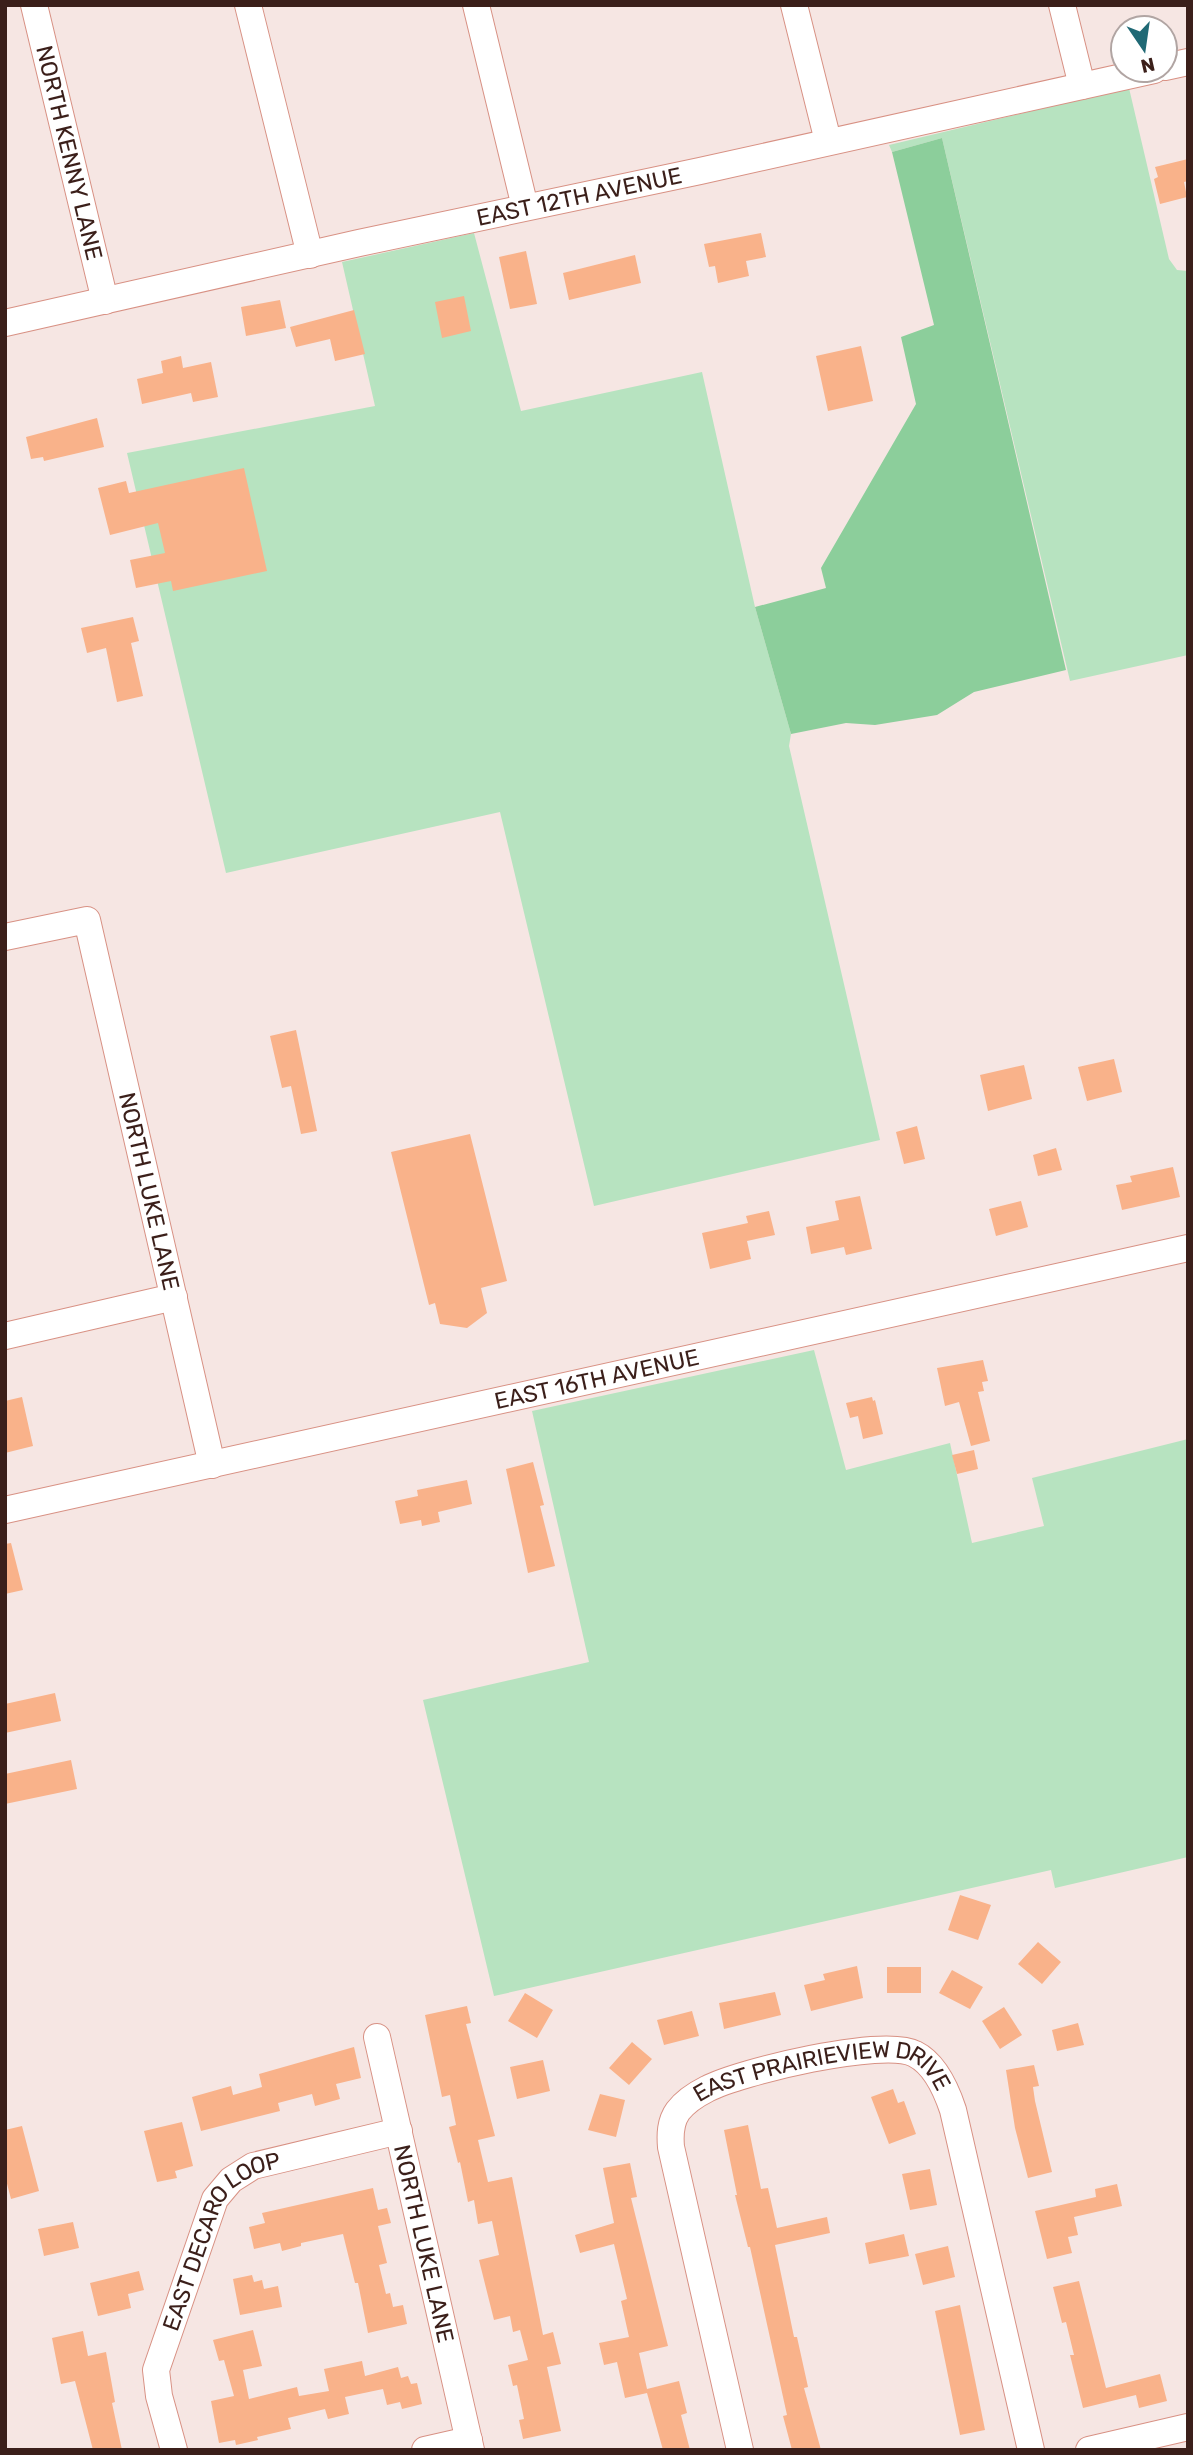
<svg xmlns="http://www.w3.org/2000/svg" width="1193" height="2455" font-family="Rubik,sans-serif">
  <rect width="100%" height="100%" fill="#f6e6e3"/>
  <path fill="#b7e3c0" d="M 1129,88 L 1169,259 L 1177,270 L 1188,271 L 1188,655 L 1070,681 L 942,138 L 892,152 L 889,145 Z
    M 474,233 L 521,411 L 702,372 L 755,607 L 791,734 L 789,746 L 880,1140 L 594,1206 L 500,812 L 226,873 L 127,453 L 375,406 L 342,262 Z
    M 814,1350 L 846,1470 L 950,1443 L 972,1543 L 1044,1526 L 1032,1478 L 1188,1439 L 1188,1857 L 1055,1888 L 1051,1870 L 494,1996 L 423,1700 L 589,1662 L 532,1411 Z"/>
  <path fill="#8cce9b" d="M 942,138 L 1066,670 L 974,692 L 937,715 L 875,725 L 846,723 L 791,734 L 755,607 L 826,588 L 821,568 L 916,404 L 901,337 L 934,325 L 892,152 Z"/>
  <path fill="#f9b28a" d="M 1188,159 L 1188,181 L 1184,182 L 1187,197 L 1160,204 L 1154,179 L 1158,177 L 1155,167 Z
    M 761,233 L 766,257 L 746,261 L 749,276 L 718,283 L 715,266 L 709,267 L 704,244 Z
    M 526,251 L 537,304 L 510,309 L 499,257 Z
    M 635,255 L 641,283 L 569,300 L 563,273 Z
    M 464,296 L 471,331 L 442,338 L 435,302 Z
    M 280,300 L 286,328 L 246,336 L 241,307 Z
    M 354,310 L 365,354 L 335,361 L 330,339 L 296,347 L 290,327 Z
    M 861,346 L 873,401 L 828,411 L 816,356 Z
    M 181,356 L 183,368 L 211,362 L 218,397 L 193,402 L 191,393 L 142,404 L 137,379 L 163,373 L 161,361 Z
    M 97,418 L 104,447 L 44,461 L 43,457 L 31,459 L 26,437 Z
    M 244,468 L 267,571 L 173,591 L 171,581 L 136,588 L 130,560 L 165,553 L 158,523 L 110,535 L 98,488 L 126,481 L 129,493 Z
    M 133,617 L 139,641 L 131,643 L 143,696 L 117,702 L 106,648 L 87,653 L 81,628 Z
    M 296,1030 L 317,1131 L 301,1134 L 291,1086 L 282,1088 L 270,1036 Z
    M 1114,1059 L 1122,1092 L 1087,1101 L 1078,1067 Z
    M 1024,1065 L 1032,1099 L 988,1111 L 980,1075 Z
    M 917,1126 L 925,1159 L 904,1164 L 896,1132 Z
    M 470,1134 L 507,1281 L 481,1288 L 487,1313 L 467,1328 L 440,1324 L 435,1303 L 429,1305 L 391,1152 Z
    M 1056,1148 L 1062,1170 L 1038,1176 L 1033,1155 Z
    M 1173,1167 L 1180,1197 L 1122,1210 L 1116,1185 L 1132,1182 L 1130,1176 Z
    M 860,1196 L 872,1249 L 846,1255 L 844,1247 L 811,1254 L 806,1227 L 839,1220 L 835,1201 Z
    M 1021,1201 L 1028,1227 L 996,1236 L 989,1209 Z
    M 769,1211 L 775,1235 L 747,1241 L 751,1259 L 710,1269 L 702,1233 L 748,1223 L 746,1216 Z
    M 983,1360 L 988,1381 L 982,1382 L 984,1391 L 978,1392 L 990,1441 L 971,1446 L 959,1402 L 945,1406 L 937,1368 Z
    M 22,1397 L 33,1446 L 5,1453 L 5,1401 Z
    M 872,1397 L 873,1401 L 875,1400 L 883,1434 L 863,1439 L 858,1416 L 850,1418 L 846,1403 Z
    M 974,1450 L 978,1469 L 957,1474 L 952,1455 Z
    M 533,1462 L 544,1505 L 540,1506 L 555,1566 L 528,1573 L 506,1469 Z
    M 467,1480 L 472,1504 L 438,1512 L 440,1522 L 422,1526 L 421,1520 L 400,1524 L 395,1501 L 418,1496 L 417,1490 Z
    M 11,1543 L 23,1590 L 5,1594 L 5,1544 Z
    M 55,1693 L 61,1721 L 5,1733 L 5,1704 Z
    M 71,1760 L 77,1789 L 5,1804 L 5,1774 Z
    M 960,1895 L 991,1905 L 978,1940 L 948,1930 Z
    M 1038,1942 L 1061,1962 L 1042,1984 L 1018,1964 Z
    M 857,1966 L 863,1998 L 811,2011 L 804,1985 L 825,1980 L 823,1974 Z
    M 887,1967 L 921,1967 L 921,1993 L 887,1993 Z
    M 952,1970 L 983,1987 L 970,2009 L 939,1993 Z
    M 775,1992 L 781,2015 L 724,2029 L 719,2003 Z
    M 525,1993 L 553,2010 L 537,2038 L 508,2021 Z
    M 467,2006 L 471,2023 L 466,2024 L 495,2136 L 478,2140 L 488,2182 L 512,2177 L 543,2335 L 553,2332 L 561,2364 L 547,2367 L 561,2431 L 523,2439 L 519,2420 L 524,2419 L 517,2385 L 513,2386 L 508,2365 L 528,2360 L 520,2330 L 513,2332 L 510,2316 L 494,2320 L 479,2260 L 499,2255 L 492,2221 L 478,2224 L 474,2200 L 468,2202 L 460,2162 L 458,2163 L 449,2127 L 456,2125 L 450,2095 L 442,2097 L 425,2015 Z
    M 1004,2007 L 1022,2035 L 1000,2049 L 982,2021 Z
    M 692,2011 L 699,2036 L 664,2045 L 657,2020 Z
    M 1078,2023 L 1084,2045 L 1057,2051 L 1052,2030 Z
    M 632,2042 L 652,2059 L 629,2085 L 609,2068 Z
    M 354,2047 L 361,2078 L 336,2084 L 340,2099 L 315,2106 L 312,2094 L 278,2103 L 280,2111 L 201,2131 L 192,2097 L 231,2086 L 233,2095 L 262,2087 L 259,2074 Z
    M 543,2060 L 550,2091 L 517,2099 L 510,2067 Z
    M 1034,2065 L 1039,2086 L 1033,2087 L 1035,2101 L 1052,2172 L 1028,2178 L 1015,2128 L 1006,2070 Z
    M 893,2089 L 898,2103 L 904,2101 L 916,2134 L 889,2144 L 871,2097 Z
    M 600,2094 L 625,2100 L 616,2137 L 588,2130 Z
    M 182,2122 L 193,2166 L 175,2171 L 177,2178 L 157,2182 L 144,2131 Z
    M 748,2125 L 761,2189 L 768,2188 L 777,2228 L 827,2217 L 830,2233 L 775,2245 L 794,2337 L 797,2337 L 808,2387 L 804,2388 L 821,2450 L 792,2450 L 783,2416 L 787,2415 L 750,2247 L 748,2247 L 735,2195 L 737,2195 L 724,2130 Z
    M 22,2126 L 39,2191 L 11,2199 L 5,2176 L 5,2130 Z
    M 630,2163 L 637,2197 L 631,2198 L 668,2346 L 639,2353 L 647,2389 L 679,2381 L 687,2413 L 681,2415 L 690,2450 L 663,2450 L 647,2393 L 625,2398 L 617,2362 L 604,2365 L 599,2343 L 629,2337 L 621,2301 L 627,2299 L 614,2244 L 580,2253 L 575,2235 L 614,2223 L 603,2168 Z
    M 930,2169 L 937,2205 L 910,2210 L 902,2174 Z
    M 1117,2184 L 1122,2206 L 1074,2217 L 1078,2235 L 1068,2237 L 1072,2253 L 1047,2259 L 1035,2211 L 1096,2197 L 1095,2189 Z
    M 373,2188 L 378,2210 L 387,2208 L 391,2223 L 378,2226 L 387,2263 L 379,2265 L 386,2294 L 390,2293 L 393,2307 L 403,2305 L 407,2324 L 368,2333 L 358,2283 L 355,2283 L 343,2234 L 301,2243 L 301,2246 L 282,2251 L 280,2243 L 254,2249 L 249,2227 L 265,2223 L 262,2213 Z
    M 73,2222 L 79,2248 L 44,2256 L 38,2229 Z
    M 904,2234 L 909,2256 L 869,2264 L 865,2243 Z
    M 948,2246 L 955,2277 L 923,2285 L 915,2254 Z
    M 139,2271 L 144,2290 L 128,2294 L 131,2308 L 98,2316 L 90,2283 Z
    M 252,2275 L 254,2282 L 262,2280 L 264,2289 L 278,2286 L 282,2307 L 240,2315 L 233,2279 Z
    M 1079,2281 L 1106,2388 L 1160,2374 L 1167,2401 L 1139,2408 L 1136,2395 L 1083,2408 L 1070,2355 L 1074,2355 L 1066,2322 L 1062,2323 L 1053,2287 Z
    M 960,2305 L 985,2430 L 960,2435 L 935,2311 Z
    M 253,2330 L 262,2366 L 243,2370 L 249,2399 L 297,2387 L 299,2396 L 329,2391 L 324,2369 L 362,2361 L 365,2376 L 398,2367 L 401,2378 L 408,2376 L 411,2384 L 417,2383 L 422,2404 L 402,2409 L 400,2402 L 387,2405 L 383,2389 L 345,2397 L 349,2414 L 328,2419 L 325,2409 L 288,2418 L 291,2429 L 257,2437 L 258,2440 L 236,2445 L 235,2440 L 219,2443 L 211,2401 L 234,2396 L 224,2360 L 219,2361 L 213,2340 Z
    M 83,2331 L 88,2356 L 106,2352 L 115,2402 L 112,2403 L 122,2450 L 93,2450 L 75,2381 L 61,2384 L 52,2338 Z"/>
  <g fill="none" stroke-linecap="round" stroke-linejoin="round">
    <defs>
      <g id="minor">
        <path id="s1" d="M 34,5 L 105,301"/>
        <path d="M 248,5 L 310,255"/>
        <path d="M 476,5 L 525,207"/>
        <path d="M 794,5 L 828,141"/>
        <path d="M 1062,5 L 1082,86"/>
        <path d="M 1165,67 L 1188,62"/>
        <path id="s2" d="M 5,323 L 359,243 L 700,171 L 1154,70"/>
        <path id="s3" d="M 5,937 L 87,920 L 212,1465"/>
        <path d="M 5,1336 L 174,1297"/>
        <path id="s4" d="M 5,1510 L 1188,1248"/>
        <path id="s5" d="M 377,2037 L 471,2450"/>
        <path id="s6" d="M 174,2450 L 159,2396 L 156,2370 L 215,2199 L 231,2180 L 253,2166 L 399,2131"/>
        <path d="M 425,2450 L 469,2440"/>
        <path id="s7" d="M 740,2450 L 671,2147 C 670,2135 670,2122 678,2111 C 685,2102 697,2094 707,2089 C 739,2072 884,2037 915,2054 C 935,2064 946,2089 953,2110 L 1031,2450"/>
        <path d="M 1089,2450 L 1188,2427"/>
      </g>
    </defs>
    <use href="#minor" stroke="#d89184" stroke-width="28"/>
    <use href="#minor" stroke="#fff" stroke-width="26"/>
  </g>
  <g text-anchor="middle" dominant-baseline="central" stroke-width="7" stroke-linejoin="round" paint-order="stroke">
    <g font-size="23" fill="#3b1f1a" stroke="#fff">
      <text stroke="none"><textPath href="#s1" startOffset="152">NORTH KENNY LANE</textPath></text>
      <text stroke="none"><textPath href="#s2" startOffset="588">EAST 12TH AVENUE</textPath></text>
      <text stroke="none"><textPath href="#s3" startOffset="362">NORTH LUKE LANE</textPath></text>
      <text stroke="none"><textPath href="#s4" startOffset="606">EAST 16TH AVENUE</textPath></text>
      <text stroke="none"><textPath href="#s7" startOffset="508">EAST PRAIRIEVIEW DRIVE</textPath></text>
      <text stroke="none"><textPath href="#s5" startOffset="212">NORTH LUKE LANE</textPath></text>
      <text stroke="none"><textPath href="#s6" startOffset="233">EAST DECARO LOOP</textPath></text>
    </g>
  </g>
  <rect width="1193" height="2455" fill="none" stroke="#3b1f1a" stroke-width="14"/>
  <g transform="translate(1144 49) rotate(167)"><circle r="33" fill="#ffffff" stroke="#b1a5a3" stroke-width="2"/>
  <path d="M0-5L12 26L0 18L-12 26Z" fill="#206975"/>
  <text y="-10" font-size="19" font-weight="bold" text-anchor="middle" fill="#3b1f1a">N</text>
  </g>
</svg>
